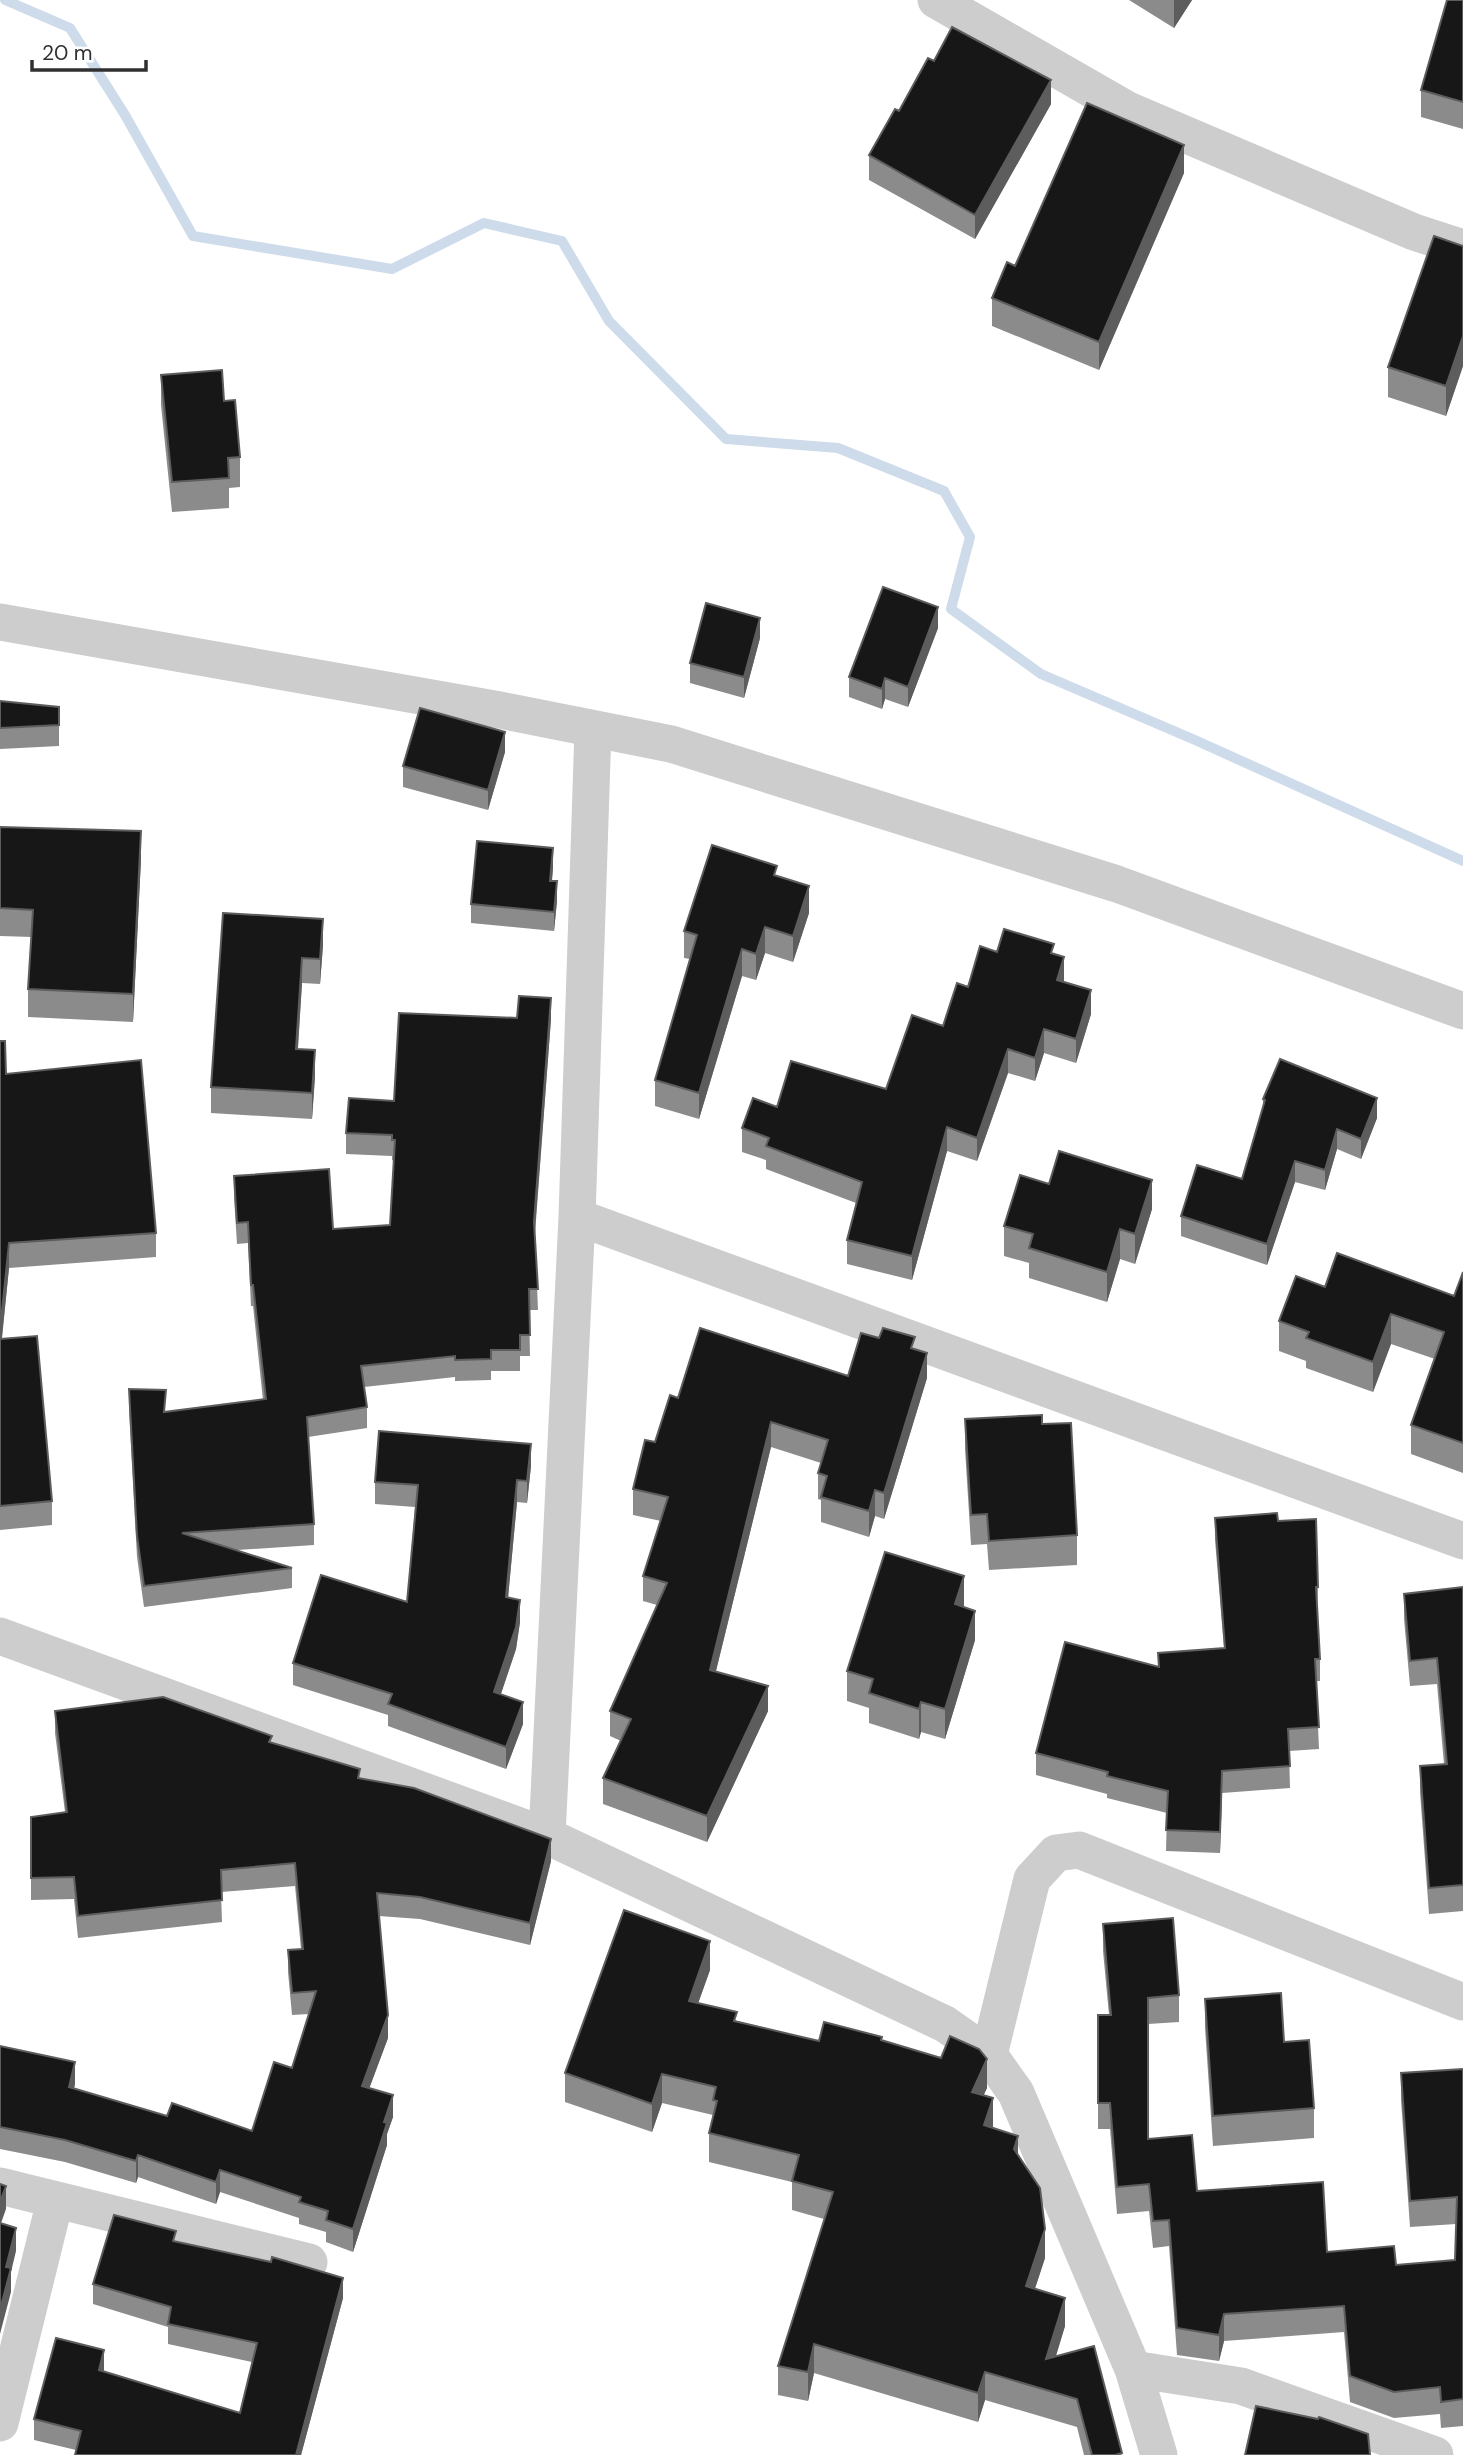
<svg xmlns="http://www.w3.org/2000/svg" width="1463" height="2455" font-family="'DM Sans',sans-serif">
  <rect width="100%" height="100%" fill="#fff"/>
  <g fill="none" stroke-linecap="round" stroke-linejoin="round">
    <path stroke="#cddbea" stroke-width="10" d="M 5,0 L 70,28 L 125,115 L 193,236 L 392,269 L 484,223 L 562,241 L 609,321 L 726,439 L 838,448 L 944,491 L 970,537 L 951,609 L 1041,674 L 1195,740 L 1463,861"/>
    <path stroke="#cdcdcd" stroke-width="37" d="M 936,0 L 1128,110 L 1414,232 L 1463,248
      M 0,622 L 500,710 L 671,744 L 1117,884 L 1463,1011
      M 577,1217 L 1463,1541
      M 0,1636 L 547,1836 L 945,2024 L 989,2055 L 1016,2093 L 1133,2369 L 1159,2455
      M 547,1836 L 577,1217 L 593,729
      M 989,2055 L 1032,1879 L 1056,1853 L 1079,1850 L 1463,2002
      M 0,2186 L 309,2262
      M 1133,2369 L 1241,2386 L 1435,2455
      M 0,2423 L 55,2201"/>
  </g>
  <path fill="#8b8b8b" d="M 1129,0 L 1192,0 L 1174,28 Z
    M 1463,0 L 1463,129 L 1421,117 L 1421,90 Z
    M 934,61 L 1051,104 L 975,239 L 869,180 L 869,155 Z
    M 1184,173 L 1099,370 L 992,326 L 992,298 L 1015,266 Z
    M 1463,246 L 1463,366 L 1446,416 L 1388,397 L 1388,367 Z
    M 161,375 L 224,401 L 240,457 L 240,487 L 229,488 L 229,508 L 172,512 L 161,405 Z
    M 938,628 L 908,707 L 885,699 L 882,709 L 849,697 L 849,677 Z
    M 760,638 L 744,698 L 690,683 L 690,663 Z
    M 0,701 L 59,707 L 59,746 L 0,749 Z
    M 505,752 L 488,810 L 403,787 L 403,766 Z
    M 0,827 L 141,859 L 133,1022 L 28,1017 L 28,989 L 32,937 L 0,936 Z
    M 553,868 L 552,881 L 557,901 L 554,931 L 471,923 L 471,904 Z
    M 777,876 L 809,913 L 793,962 L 765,953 L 756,980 L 742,976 L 699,1119 L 655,1106 L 655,1080 L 690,959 L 684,958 L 684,931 Z
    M 223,913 L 323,945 L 320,984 L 302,983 L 298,1049 L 315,1076 L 312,1119 L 211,1113 L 211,1087 Z
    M 997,952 L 1054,954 L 1064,981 L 1064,982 L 1091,1014 L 1076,1063 L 1044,1053 L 1035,1081 L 1008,1073 L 977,1161 L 947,1151 L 912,1280 L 847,1264 L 847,1240 L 856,1203 L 766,1169 L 766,1160 L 742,1152 L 742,1128 L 777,1107 L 886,1089 L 943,1026 L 968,987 Z
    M 517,1018 L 551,1019 L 535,1234 L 538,1310 L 529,1310 L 530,1356 L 520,1356 L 520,1371 L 491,1371 L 491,1380 L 455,1381 L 455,1377 L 364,1387 L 367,1407 L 367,1428 L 308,1437 L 314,1524 L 314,1545 L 237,1550 L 292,1568 L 292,1588 L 144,1607 L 137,1557 L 129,1410 L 129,1389 L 166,1412 L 263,1400 L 253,1306 L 251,1306 L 248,1243 L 237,1244 L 234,1197 L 234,1176 L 333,1229 L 390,1225 L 394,1161 L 392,1160 L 392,1156 L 346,1154 L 346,1133 Z
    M 0,1041 L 6,1074 L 156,1233 L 156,1257 L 9,1268 L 2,1339 L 52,1501 L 52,1525 L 0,1530 Z
    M 1263,1099 L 1377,1118 L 1361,1159 L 1337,1149 L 1325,1190 L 1295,1182 L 1267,1265 L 1181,1236 L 1181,1216 L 1242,1179 L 1263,1107 Z
    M 1049,1184 L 1152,1209 L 1135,1264 L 1120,1259 L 1107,1302 L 1029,1278 L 1029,1263 L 1004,1256 L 1004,1226 Z
    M 1463,1272 L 1463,1473 L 1411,1454 L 1411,1425 L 1435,1359 L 1391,1344 L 1373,1392 L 1306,1368 L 1306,1361 L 1279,1351 L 1279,1321 L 1325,1287 L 1454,1296 Z
    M 915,1349 L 927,1378 L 884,1519 L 875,1516 L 869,1537 L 821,1522 L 821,1500 L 818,1499 L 818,1473 L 821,1463 L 771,1447 L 716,1671 L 768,1711 L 707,1842 L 603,1804 L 603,1778 L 621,1741 L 610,1736 L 610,1711 L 657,1605 L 643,1601 L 643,1576 L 661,1521 L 633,1515 L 633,1489 L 655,1442 L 678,1398 L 848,1376 Z
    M 965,1419 L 1042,1424 L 1077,1535 L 1077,1565 L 989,1570 L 987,1544 L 971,1545 L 965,1449 Z
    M 531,1466 L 527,1503 L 517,1502 L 508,1598 L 520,1622 L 516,1649 L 501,1694 L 523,1724 L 506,1769 L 388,1726 L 388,1715 L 293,1685 L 293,1663 L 407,1602 L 415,1507 L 375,1504 L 375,1482 Z
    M 1215,1518 L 1278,1521 L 1318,1587 L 1317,1608 L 1320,1659 L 1320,1681 L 1316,1681 L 1319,1749 L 1289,1751 L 1290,1788 L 1222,1793 L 1220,1853 L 1166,1851 L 1167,1813 L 1107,1798 L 1107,1794 L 1036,1775 L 1036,1753 L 1158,1667 L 1158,1653 L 1224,1648 L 1215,1540 Z
    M 1463,1587 L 1463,1911 L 1429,1914 L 1420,1792 L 1420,1766 L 1444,1764 L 1437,1684 L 1410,1686 L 1404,1619 L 1404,1594 Z
    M 963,1607 L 975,1640 L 945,1739 L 921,1732 L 919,1739 L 869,1723 L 869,1708 L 847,1701 L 847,1671 Z
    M 55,1711 L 272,1742 L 360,1778 L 551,1861 L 530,1945 L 420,1919 L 379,1916 L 388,2038 L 369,2088 L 393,2117 L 387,2134 L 387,2145 L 353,2252 L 326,2242 L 326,2232 L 299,2224 L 299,2218 L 220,2192 L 216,2204 L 138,2177 L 136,2183 L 65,2162 L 0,2149 L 0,2046 L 75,2084 L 74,2088 L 167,2116 L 252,2131 L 292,2068 L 309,2014 L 292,2015 L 288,1972 L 288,1950 L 301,1949 L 295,1886 L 221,1892 L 222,1922 L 78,1938 L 74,1899 L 31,1900 L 31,1817 L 65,1812 L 55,1733 Z
    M 1103,1924 L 1179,1995 L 1179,2022 L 1148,2024 L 1148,2139 L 1197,2191 L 1327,2252 L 1396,2265 L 1455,2260 L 1456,2224 L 1410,2227 L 1401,2100 L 1401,2073 L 1463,2069 L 1463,2426 L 1441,2428 L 1440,2414 L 1394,2418 L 1350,2402 L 1344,2332 L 1224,2341 L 1219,2361 L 1177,2355 L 1169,2246 L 1153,2248 L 1149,2211 L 1117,2214 L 1110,2129 L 1098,2129 L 1098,2015 L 1109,2015 L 1103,1951 Z
    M 710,1970 L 698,2003 L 737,2021 L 819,2041 L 882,2040 L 987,2088 L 983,2095 L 992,2128 L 1018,2154 L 1045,2258 L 1035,2289 L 1065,2326 L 1056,2356 L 1122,2455 L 1084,2455 L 1077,2427 L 985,2400 L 978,2422 L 814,2373 L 808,2401 L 778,2395 L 778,2366 L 824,2219 L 792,2210 L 792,2182 L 709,2162 L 709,2133 L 713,2115 L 662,2103 L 652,2132 L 565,2102 L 565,2073 Z
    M 1205,1999 L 1284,2042 L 1314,2108 L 1314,2138 L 1213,2146 L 1205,2028 Z
    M 176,2241 L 343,2298 L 301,2455 L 75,2455 L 76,2450 L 34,2440 L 34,2419 L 103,2371 L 240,2413 L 252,2362 L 168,2344 L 168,2327 L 93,2304 L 93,2284 Z"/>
  <path fill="#5d5d5d" d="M 1174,0 L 1192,0 L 1174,28 Z
    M 1051,80 L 1051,104 L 975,239 L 975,215 Z
    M 1184,145 L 1184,173 L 1099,370 L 1099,342 Z
    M 1463,336 L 1463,366 L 1446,416 L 1446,386 Z
    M 938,607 L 938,628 L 908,707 L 908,687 Z
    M 760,618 L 760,638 L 744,698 L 744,677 Z
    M 885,678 L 885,699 L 882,709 L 882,689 Z
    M 505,732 L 505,752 L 488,810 L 488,790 Z
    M 141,831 L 141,859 L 133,1022 L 133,994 Z
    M 553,848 L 553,868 L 550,900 L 550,881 Z
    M 557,881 L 557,901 L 554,931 L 554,912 Z
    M 809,886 L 809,913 L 793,962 L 793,936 Z
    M 323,919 L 323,945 L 320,984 L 320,959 Z
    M 765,927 L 765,953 L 756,980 L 756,954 Z
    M 742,949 L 742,976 L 699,1119 L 699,1093 Z
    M 1064,957 L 1064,981 L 1057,1004 L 1057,980 Z
    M 302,958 L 302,983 L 296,1075 L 296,1049 Z
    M 1091,990 L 1091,1014 L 1076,1063 L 1076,1039 Z
    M 551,998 L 551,1019 L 534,1242 L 534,1222 Z
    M 1044,1029 L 1044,1053 L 1035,1081 L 1035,1058 Z
    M 1008,1049 L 1008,1073 L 977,1161 L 977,1138 Z
    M 315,1050 L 315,1076 L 312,1119 L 312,1093 Z
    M 1377,1098 L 1377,1118 L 1361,1159 L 1361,1139 Z
    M 947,1127 L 947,1151 L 912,1280 L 912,1256 Z
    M 1337,1129 L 1337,1149 L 1325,1190 L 1325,1170 Z
    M 1295,1161 L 1295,1182 L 1267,1265 L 1267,1244 Z
    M 1152,1180 L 1152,1209 L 1135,1264 L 1135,1234 Z
    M 1120,1229 L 1120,1259 L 1107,1302 L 1107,1272 Z
    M 9,1243 L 9,1268 L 0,1355 L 0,1331 Z
    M 1391,1314 L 1391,1344 L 1373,1392 L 1373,1362 Z
    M 927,1353 L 927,1378 L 884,1519 L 884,1493 Z
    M 771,1422 L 771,1447 L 710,1695 L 710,1670 Z
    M 531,1444 L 531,1466 L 527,1503 L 527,1481 Z
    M 517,1480 L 517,1502 L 506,1619 L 506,1597 Z
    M 875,1490 L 875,1516 L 869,1537 L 869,1511 Z
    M 964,1576 L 964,1606 L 955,1634 L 955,1604 Z
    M 520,1600 L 520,1622 L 516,1649 L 494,1714 L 494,1692 Z
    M 975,1611 L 975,1640 L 945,1739 L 945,1709 Z
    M 768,1686 L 768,1711 L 707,1842 L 707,1816 Z
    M 523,1702 L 523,1724 L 506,1769 L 506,1747 Z
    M 921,1702 L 921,1732 L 919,1739 L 919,1709 Z
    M 1222,1771 L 1222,1793 L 1220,1853 L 1220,1832 Z
    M 551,1839 L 551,1861 L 530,1945 L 530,1923 Z
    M 710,1941 L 710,1970 L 689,2029 L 689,2001 Z
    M 388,2015 L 388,2038 L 362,2108 L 362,2086 Z
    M 987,2059 L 987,2088 L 972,2121 L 972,2092 Z
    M 75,2062 L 75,2084 L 69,2109 L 69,2087 Z
    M 662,2074 L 662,2103 L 652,2132 L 652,2104 Z
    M 393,2095 L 393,2117 L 387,2134 L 387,2145 L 353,2252 L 353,2229 Z
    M 993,2098 L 993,2127 L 984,2154 L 984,2125 Z
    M 1018,2136 L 1018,2165 L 1014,2149 Z
    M 138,2155 L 138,2177 L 136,2183 L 136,2161 Z
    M 220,2170 L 220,2192 L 216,2204 L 216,2182 Z
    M 6,2186 L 6,2209 L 0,2226 L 0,2202 Z
    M 16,2228 L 16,2251 L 11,2272 L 11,2292 L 0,2334 L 0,2310 L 6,2267 Z
    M 1045,2229 L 1045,2258 L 1026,2315 L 1026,2286 Z
    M 343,2278 L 343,2298 L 301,2455 L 296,2455 Z
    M 1065,2298 L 1065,2326 L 1046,2388 L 1046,2359 Z
    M 1224,2314 L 1224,2341 L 1219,2361 L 1219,2335 Z
    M 814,2344 L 814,2373 L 808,2401 L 808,2372 Z
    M 104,2350 L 104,2370 L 99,2390 L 99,2370 Z
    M 985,2372 L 985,2400 L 978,2422 L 978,2393 Z"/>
  <path fill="#171717" stroke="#5d5d5d" stroke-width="2" d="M 1447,0 L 1463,0 L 1463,102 L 1421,90 Z
    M 952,27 L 1051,80 L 975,215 L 869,155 L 895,109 L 899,111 L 928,58 L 934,61 Z
    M 1087,103 L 1184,145 L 1099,342 L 992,298 L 1007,262 L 1015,266 Z
    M 1434,236 L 1463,246 L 1463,336 L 1446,386 L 1388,367 Z
    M 222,370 L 224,401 L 235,400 L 240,457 L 228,458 L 229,478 L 172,482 L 161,375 Z
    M 883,587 L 938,607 L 908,687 L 885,678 L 882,689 L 849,677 Z
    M 706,603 L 760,618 L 744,677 L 690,663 Z
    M 0,701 L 59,707 L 59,725 L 0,728 Z
    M 420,708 L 505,732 L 488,790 L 403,766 Z
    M 0,827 L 141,831 L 133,994 L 28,989 L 33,910 L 0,908 Z
    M 477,841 L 553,848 L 550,881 L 557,881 L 554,912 L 471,904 Z
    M 712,845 L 777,866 L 774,875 L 809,886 L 793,936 L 765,927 L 756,954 L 742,949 L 699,1093 L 655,1080 L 697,935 L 684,931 Z
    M 223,913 L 323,919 L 320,959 L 302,958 L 296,1049 L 315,1050 L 312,1093 L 211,1087 Z
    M 1004,929 L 1054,944 L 1051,953 L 1064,957 L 1057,980 L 1091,990 L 1076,1039 L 1044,1029 L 1035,1058 L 1008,1049 L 977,1138 L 947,1127 L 912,1256 L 847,1240 L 862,1182 L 766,1146 L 769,1138 L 742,1128 L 753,1098 L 777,1107 L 791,1061 L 886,1089 L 912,1015 L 943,1026 L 957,983 L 968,987 L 980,946 L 997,952 Z
    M 519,996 L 551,998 L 534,1222 L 538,1289 L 529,1289 L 530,1335 L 520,1335 L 520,1350 L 491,1350 L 491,1359 L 455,1360 L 455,1356 L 361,1366 L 367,1407 L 307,1417 L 314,1524 L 182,1533 L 292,1568 L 144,1586 L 137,1536 L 129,1389 L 166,1390 L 164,1412 L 266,1399 L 253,1285 L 251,1285 L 248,1222 L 237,1223 L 234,1176 L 329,1169 L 333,1229 L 390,1225 L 395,1140 L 392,1140 L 392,1135 L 346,1133 L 349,1098 L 394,1101 L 399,1013 L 517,1018 Z
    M 0,1041 L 5,1041 L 6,1074 L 141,1060 L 156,1233 L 9,1243 L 0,1331 Z
    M 1280,1059 L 1377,1098 L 1361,1139 L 1337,1129 L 1325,1170 L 1295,1161 L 1267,1244 L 1181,1216 L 1197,1165 L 1242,1179 L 1265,1100 L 1263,1099 Z
    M 1059,1151 L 1152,1180 L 1135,1234 L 1120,1229 L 1107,1272 L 1029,1248 L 1033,1234 L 1004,1226 L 1020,1175 L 1049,1184 Z
    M 1337,1253 L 1454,1296 L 1463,1272 L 1463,1443 L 1411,1425 L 1444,1332 L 1391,1314 L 1373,1362 L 1306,1338 L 1309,1332 L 1279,1321 L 1296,1276 L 1325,1287 Z
    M 700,1328 L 848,1376 L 861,1333 L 879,1338 L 883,1328 L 915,1337 L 911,1348 L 927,1353 L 884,1493 L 875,1490 L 869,1511 L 821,1497 L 827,1476 L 818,1473 L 828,1440 L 771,1422 L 710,1670 L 768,1686 L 707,1816 L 603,1778 L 631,1719 L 610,1711 L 667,1583 L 643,1576 L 668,1497 L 633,1489 L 645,1440 L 655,1442 L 670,1395 L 678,1398 Z
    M 37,1336 L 52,1501 L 0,1506 L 0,1339 Z
    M 1042,1415 L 1042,1424 L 1071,1423 L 1077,1535 L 989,1541 L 987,1514 L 971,1515 L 965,1419 Z
    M 379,1431 L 531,1444 L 527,1481 L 517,1480 L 506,1597 L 520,1600 L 516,1627 L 494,1692 L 523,1702 L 506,1747 L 388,1704 L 392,1694 L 293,1663 L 321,1575 L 407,1602 L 418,1485 L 375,1482 Z
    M 1277,1513 L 1278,1521 L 1316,1519 L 1318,1587 L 1316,1587 L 1320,1659 L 1315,1659 L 1319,1727 L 1288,1729 L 1290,1766 L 1222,1771 L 1220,1832 L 1166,1830 L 1168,1791 L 1107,1776 L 1108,1772 L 1036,1753 L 1065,1642 L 1159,1667 L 1158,1653 L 1225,1648 L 1215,1518 Z
    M 885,1552 L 964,1576 L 955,1604 L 975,1611 L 945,1709 L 921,1702 L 919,1709 L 869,1693 L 873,1679 L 847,1671 Z
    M 1463,1587 L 1463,1885 L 1429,1888 L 1420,1766 L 1447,1764 L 1437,1658 L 1410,1661 L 1404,1594 Z
    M 163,1697 L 272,1736 L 269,1742 L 360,1769 L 358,1778 L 414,1788 L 551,1839 L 530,1923 L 420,1897 L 377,1893 L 388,2015 L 362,2086 L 393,2095 L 384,2122 L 387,2123 L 353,2229 L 326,2220 L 328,2211 L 299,2202 L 301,2197 L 220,2170 L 216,2182 L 138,2155 L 136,2161 L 65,2140 L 0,2127 L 0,2046 L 75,2062 L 69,2087 L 167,2116 L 172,2103 L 252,2131 L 274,2062 L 292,2068 L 316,1991 L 292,1993 L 288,1950 L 303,1949 L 295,1863 L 221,1870 L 222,1900 L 78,1916 L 74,1877 L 31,1878 L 31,1817 L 67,1812 L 55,1711 Z
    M 624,1910 L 710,1941 L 689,2001 L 737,2012 L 734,2021 L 819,2041 L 824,2022 L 882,2037 L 881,2040 L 941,2058 L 950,2036 L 979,2049 L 987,2059 L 972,2092 L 993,2098 L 984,2125 L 1018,2136 L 1014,2149 L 1040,2188 L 1045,2229 L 1026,2286 L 1065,2298 L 1046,2359 L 1094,2346 L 1122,2453 L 1115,2455 L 1092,2455 L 1077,2399 L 985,2372 L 978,2393 L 814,2344 L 808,2372 L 778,2366 L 833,2192 L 792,2181 L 799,2155 L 709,2133 L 717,2101 L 713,2100 L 716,2087 L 662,2074 L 652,2104 L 565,2073 Z
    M 1173,1918 L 1179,1995 L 1148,1998 L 1148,2139 L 1192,2135 L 1197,2191 L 1323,2182 L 1327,2252 L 1394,2246 L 1396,2265 L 1455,2260 L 1457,2197 L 1410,2201 L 1401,2073 L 1463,2069 L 1463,2399 L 1441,2402 L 1440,2387 L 1394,2392 L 1350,2376 L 1344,2306 L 1224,2314 L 1219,2335 L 1177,2328 L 1169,2220 L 1153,2221 L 1149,2184 L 1117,2187 L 1110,2103 L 1098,2103 L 1098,2015 L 1111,2015 L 1103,1924 Z
    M 1281,1993 L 1284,2042 L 1309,2040 L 1314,2108 L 1213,2116 L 1205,1999 Z
    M 0,2184 L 6,2186 L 0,2202 Z
    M 114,2215 L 176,2231 L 173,2241 L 271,2262 L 272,2257 L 343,2278 L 296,2455 L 75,2455 L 81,2431 L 34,2419 L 56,2338 L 104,2350 L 99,2370 L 240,2413 L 257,2343 L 168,2324 L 171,2307 L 93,2284 Z
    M 0,2223 L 16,2228 L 6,2267 L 11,2268 L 0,2310 Z
    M 1256,2406 L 1318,2419 L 1319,2417 L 1368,2434 L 1370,2455 L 1245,2455 Z"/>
  <path d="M32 60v10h114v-10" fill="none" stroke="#303030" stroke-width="3.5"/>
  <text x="42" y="60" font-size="21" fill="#303030" stroke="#ffffff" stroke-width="5" paint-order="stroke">20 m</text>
</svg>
